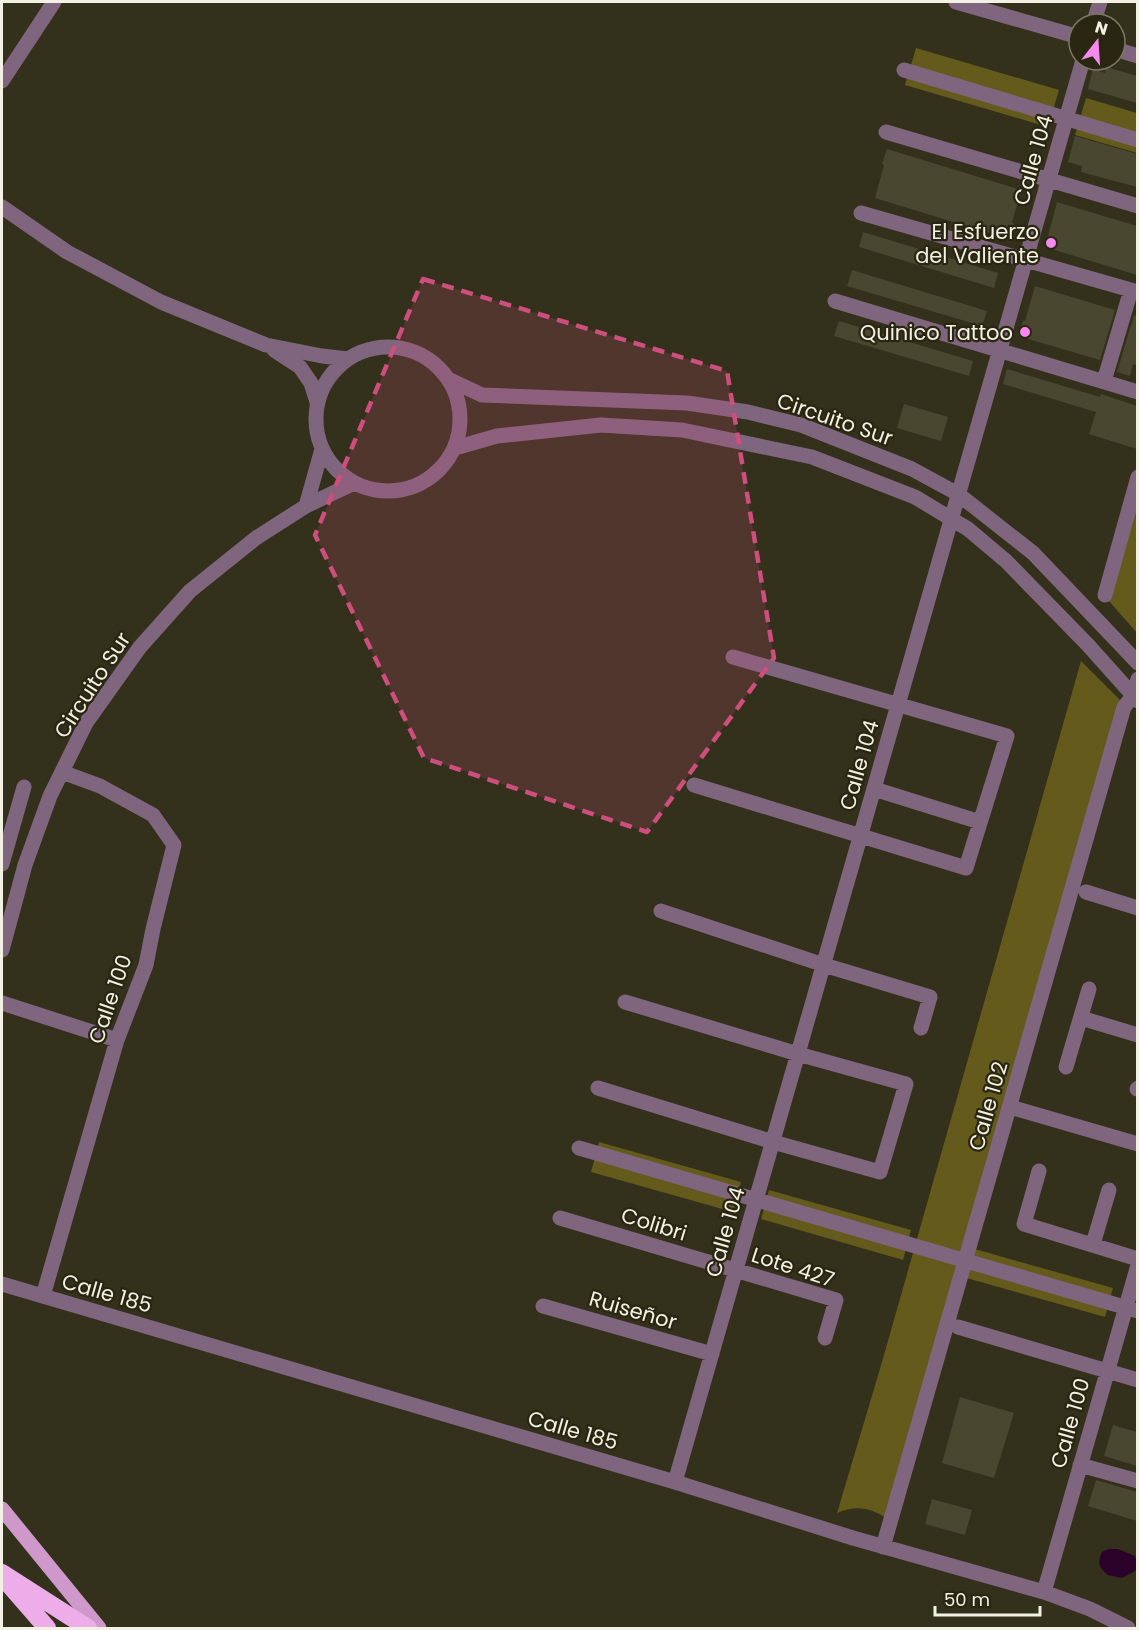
<svg xmlns="http://www.w3.org/2000/svg" width="1139" height="1630" font-family="Poppins,sans-serif">
  <rect width="100%" height="100%" fill="#33301b"/>
  <path fill="#635a1c" d="M 916,48 L 1059,90 L 1048,127 L 905,85 Z
    M 1086,98 L 1137,113 L 1137,153 L 1075,135 Z
    M 1137,496 L 1137,633 L 1109,601 Z
    M 1081,661 L 1122,702 L 887,1519 C 871,1507 855,1505 837,1513 L 882,1362 Z
    M 599,1142 L 741,1182 L 733,1212 L 591,1172 Z
    M 769,1190 L 911,1230 L 903,1260 L 761,1219 Z
    M 971,1248 L 1113,1288 L 1105,1317 L 963,1277 Z"/>
  <path fill="#2b032a" d="M 1109,1549 L 1118,1549 L 1135,1556 L 1138,1566 L 1135,1571 L 1122,1578 L 1108,1575 C 1099,1568 1097,1563 1102,1552 Z"/>
  <path fill="#4a4731" d="M 1106,67 L 1137,76 L 1137,103 L 1088,89 L 1093,69 L 1105,73 Z
    M 1075,136 L 1137,154 L 1137,187 L 1081,172 L 1082,166 L 1068,162 Z
    M 887,149 L 1021,190 L 1012,223 L 1014,223 L 1009,239 L 875,198 L 884,165 L 882,164 Z
    M 1057,202 L 1137,226 L 1137,275 L 1045,247 Z
    M 863,232 L 998,273 L 994,288 L 859,247 Z
    M 852,270 L 987,311 L 982,326 L 847,286 Z
    M 1035,286 L 1115,310 L 1100,360 L 1018,336 L 1023,321 L 1025,321 Z
    M 1134,315 L 1137,317 L 1137,366 L 1133,364 L 1130,376 L 1117,372 Z
    M 839,321 L 973,361 L 969,376 L 834,336 Z
    M 1007,369 L 1100,397 L 1101,394 L 1137,406 L 1137,449 L 1089,434 L 1096,412 L 1003,384 Z
    M 904,404 L 948,417 L 941,441 L 897,428 Z
    M 960,1397 L 1014,1413 L 994,1478 L 942,1463 Z
    M 1113,1425 L 1137,1432 L 1137,1466 L 1104,1456 Z
    M 1096,1480 L 1137,1492 L 1137,1521 L 1088,1506 Z
    M 932,1499 L 972,1510 L 965,1535 L 925,1524 Z"/>
  <g fill="none" stroke-linecap="round" stroke-linejoin="round">
    <path stroke="#7f657d" stroke-width="15" d="M 956,2 L 1079,37
      M 1093,24 L 1100,2
      M 1115,49 L 1138,56
      M 904,70 L 1138,140
      M 2,81 L 54,2
      M 886,132 L 1138,206
      M 2,207 L 67,252 L 161,302 L 266,345 L 322,356 L 348,359
      M 861,213 L 1138,292
      M 835,301 L 1138,392
      M316 419a72 72 0 1 1 144 0a72 72 0 1 1-144 0Z
      M 274,350 L 300,367 L 311,383 L 317,402
      M 448,379 L 482,395 L 687,403 L 748,412 L 801,425 L 912,469 L 958,494 L 1033,553 L 1138,663
      M 1104,381 L 1131,290
      M 455,448 L 497,436 L 601,425 L 682,430 L 812,457 L 915,497 L 968,529 L 1006,561 L 1088,645 L 1138,701
      M 306,506 L 322,449
      M 1105,595 L 1138,477
      M 694,785 L 966,868 L 1007,736 L 733,657
      M 874,789 L 980,822
      M 2,864 L 24,787
      M 1086,892 L 1138,908
      M 661,911 L 824,965 L 930,997 L 921,1028
      M 2,950 L 25,865 L 50,796 L 86,723 L 140,647 L 190,591 L 256,538 L 306,506 L 354,483
      M 2,1003 L 117,1040
      M 1081,1018 L 1138,1035
      M 1066,1067 L 1089,989
      M 598,1088 L 773,1142 L 880,1172 L 906,1084 L 798,1054 L 625,1002
      M 1137,1089 L 1138,1088
      M 1017,1109 L 1138,1144
      M 579,1148 L 1138,1311
      M 1039,1171 L 1024,1224 L 1138,1259
      M 560,1218 L 836,1300 L 825,1338
      M 1093,1244 L 1109,1190
      M 2,1284 L 675,1482 L 853,1538 L 1044,1592 L 1090,1609 L 1128,1628
      M 43,1296 L 117,1040 L 146,965 L 153,929 L 174,845 L 153,815 L 100,786 L 62,772
      M 543,1306 L 712,1354
      M 958,1327 L 1138,1380
      M 1080,1465 L 1138,1481
      M 675,1482 L 1083,60
      M 883,1547 L 1124,707 L 1133,696 L 1138,679
      M 1044,1592 L 1138,1265"/>
    <path stroke="#ce99ca" stroke-width="15" d="M 2,1509 L 99,1628"/>
    <path stroke="#edade8" stroke-width="18" d="M 2,1573 L 88,1628
      M 7,1582 L 47,1628"/>
  </g>
  <path fill="#ce4e7d" fill-opacity="0.2" stroke="#ce4e7d" stroke-width="4.5" stroke-dasharray="12 8" stroke-linejoin="round" d="M 423,279 L 727,371 L 774,658 L 647,832 L 424,758 L 315,535 Z"/>
  <g fill="#f589ef" stroke="#292611" stroke-width="2">
    <circle cx="1051" cy="243" r="6"/>
    <circle cx="1025" cy="332" r="6"/>
  </g>
  <g text-anchor="middle" dominant-baseline="central" stroke-width="4.5" stroke-linejoin="round" paint-order="stroke">
    <g font-size="21" fill="#f3f1e4" stroke="#292611">
      <text transform="translate(1033 160) rotate(-74)">Calle 104</text>
      <text transform="translate(835 419) rotate(19)">Circuito Sur</text>
      <text transform="translate(92 685) rotate(-57)">Circuito Sur</text>
      <text transform="translate(859 765) rotate(-74)">Calle 104</text>
      <text transform="translate(110 999) rotate(-71)">Calle 100</text>
      <text transform="translate(988 1106) rotate(-74)">Calle 102</text>
      <text transform="translate(654 1224) rotate(17)">Colibri</text>
      <text transform="translate(725 1232) rotate(-74)">Calle 104</text>
      <text transform="translate(793 1267) rotate(18)">Lote 427</text>
      <text transform="translate(107 1293) rotate(16)">Calle 185</text>
      <text transform="translate(633 1310) rotate(16)">Ruiseñor</text>
      <text transform="translate(1070 1423) rotate(-74)">Calle 100</text>
      <text transform="translate(573 1430) rotate(16)">Calle 185</text>
    </g>
    <g font-size="21" fill="#f3f1e4" stroke="#292611" text-anchor="end">
      <text x="1039" y="231">El Esfuerzo<tspan x="1039" dy="24">del Valiente</tspan></text>
      <text x="1013" y="332">Quinico Tattoo</text>
    </g>
  </g>
  <rect width="1139" height="1630" fill="none" stroke="#f3f1e4" stroke-width="6"/>
  <g transform="translate(1097 42) rotate(17)"><circle r="28" fill="#292611" stroke="#7a7765" stroke-width="1.5"/>
  <path d="M0-4.5L10 22L0 15L-10 22Z" fill="#f589ef"/>
  <text y="-9" font-size="16" font-weight="bold" text-anchor="middle" fill="#f3f1e4">N</text>
  </g>
  <path d="M935 1606v9h105v-9" fill="none" stroke="#f3f1e4" stroke-width="3"/>
  <text x="944" y="1606" font-size="18" fill="#f3f1e4" stroke="#292611" stroke-width="4.5" paint-order="stroke">50 m</text>
</svg>
